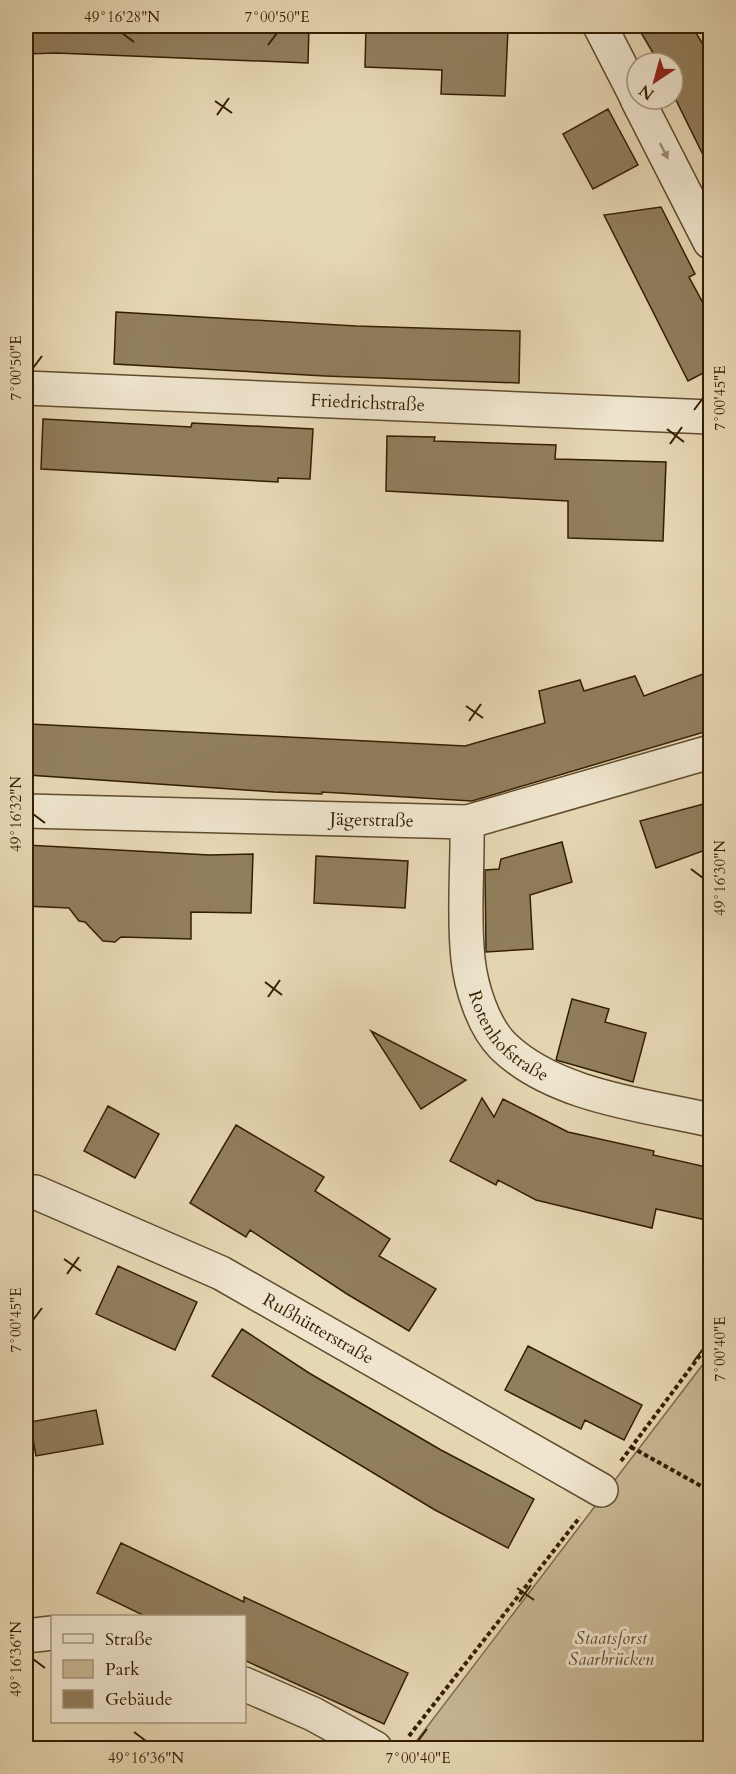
<svg xmlns="http://www.w3.org/2000/svg" width="736" height="1774" font-family="Cardo,serif">
  <rect width="100%" height="100%" fill="#e6d7b3"/>
  <filter id="stains"><feTurbulence type="fractalNoise" baseFrequency=".00333" numOctaves="4"/><feColorMatrix values="0 0 0 0 .2 0 0 0 0 .09 0 0 0 0 .02 0 0 0 .5 -.17"/></filter>
  <radialGradient id="worn" r=".72"><stop offset=".6" stop-color="#630" stop-opacity="0"/><stop offset="1" stop-color="#630" stop-opacity=".3"/></radialGradient>
  <path fill="#c8b895" stroke="#7e6b4a" stroke-width="1.5" d="M 710,1355 L 710,1748 L 411,1748 Z"/>
  <path fill="#917e5d" stroke="#341e00" stroke-width="1.5" d="M 26,26 L 309,26 L 308,63 L 56,53 L 26,54 Z
    M 366,26 L 508,29 L 505,96 L 441,94 L 442,70 L 365,67 Z
    M 637,26 L 692,26 L 711,58 L 711,171 L 673,94 L 673,63 L 659,63 Z
    M 608,109 L 638,165 L 593,189 L 563,134 Z
    M 661,207 L 695,274 L 689,277 L 711,318 L 711,369 L 688,381 L 604,215 Z
    M 116,312 L 356,326 L 520,331 L 519,383 L 325,376 L 114,364 Z
    M 43,419 L 191,427 L 192,423 L 313,429 L 310,479 L 278,478 L 278,482 L 41,469 Z
    M 387,436 L 435,437 L 434,441 L 556,445 L 555,459 L 666,462 L 663,541 L 568,538 L 568,501 L 386,491 Z
    M 711,671 L 711,730 L 472,801 L 322,792 L 322,794 L 274,792 L 28,775 L 30,724 L 465,746 L 545,723 L 539,691 L 580,680 L 584,691 L 635,676 L 644,696 Z
    M 711,802 L 711,848 L 656,868 L 640,821 Z
    M 562,842 L 572,882 L 530,895 L 533,949 L 486,952 L 485,870 L 499,869 L 501,859 Z
    M 26,845 L 209,855 L 253,854 L 251,913 L 191,912 L 191,939 L 121,937 L 115,942 L 103,941 L 85,922 L 79,921 L 69,908 L 26,906 Z
    M 316,856 L 408,861 L 405,908 L 314,903 Z
    M 572,999 L 609,1009 L 605,1022 L 646,1033 L 633,1082 L 556,1060 Z
    M 371,1031 L 466,1080 L 421,1109 Z
    M 482,1098 L 494,1117 L 503,1099 L 568,1132 L 654,1151 L 653,1155 L 711,1168 L 711,1221 L 656,1209 L 652,1228 L 536,1200 L 498,1180 L 496,1185 L 450,1161 Z
    M 108,1106 L 159,1134 L 135,1178 L 84,1151 Z
    M 236,1125 L 324,1177 L 315,1191 L 390,1239 L 379,1256 L 436,1289 L 409,1331 L 347,1294 L 250,1230 L 246,1237 L 190,1203 Z
    M 118,1266 L 197,1302 L 175,1350 L 96,1314 Z
    M 242,1329 L 309,1373 L 441,1450 L 534,1499 L 508,1548 L 435,1510 L 212,1376 Z
    M 528,1346 L 642,1405 L 624,1440 L 585,1420 L 581,1429 L 505,1390 Z
    M 96,1410 L 103,1444 L 36,1456 L 30,1422 Z
    M 121,1543 L 244,1602 L 244,1597 L 408,1673 L 384,1724 L 244,1660 L 244,1617 L 147,1617 L 97,1593 Z"/>
  <g fill="none" stroke-linecap="round" stroke-linejoin="round">
    <defs>
      <g id="minor">
        <path d="M 600,26 L 637,98"/>
        <path d="M 637,99 L 710,242"/>
        <path id="s1" d="M 26,388 L 710,417"/>
        <path id="s2" d="M 26,811 L 467,822 L 710,752"/>
        <path id="s3" d="M 467,822 C 468,867 463,914 468,959 C 471,987 483,1026 503,1046 C 554,1096 644,1105 710,1120"/>
        <path id="s4" d="M 26,1192 L 35,1192 L 221,1273 L 601,1490"/>
        <path d="M 26,1636 L 52,1633"/>
        <path d="M 244,1684 L 313,1714 L 375,1748"/>
      </g>
    </defs>
    <use href="#minor" stroke="#604c2d" stroke-width="36"/>
    <path stroke="#341e00" stroke-width="4" stroke-dasharray="4.5 3" stroke-linecap="butt" d="M 631,1447 L 710,1491
      M 621,1461 L 710,1342
      M 409,1736 L 580,1517"/>
    <use href="#minor" stroke="#efe5ce" stroke-width="33"/>
  </g>
  <defs><path id="oneway-solid" d="M-6-.8H1V-3.2L6.5 0L1 3.2V.8H-6Z" transform="scale(1.5)"/></defs>
  <use fill="#9b8b71" href="#oneway-solid" transform="translate(664 151) rotate(63)"/>
  <path fill="none" stroke="#341e00" stroke-width="2" d="M 122,33 L 134,42M 268,45 L 277,33M 215,101 L 232,113M 217,115 L 229,98M 33,368 L 42,356M 694,410 L 703,398M 667,429 L 684,442M 670,444 L 682,427M 466,706 L 483,718M 469,721 L 481,704M 33,814 L 45,823M 691,869 L 703,878M 265,982 L 282,995M 268,997 L 280,980M 64,1259 L 81,1271M 67,1274 L 79,1257M 33,1320 L 42,1308M 694,1361 L 703,1349M 517,1588 L 534,1600M 519,1602 L 531,1585M 33,1659 L 45,1668M 134,1732 L 146,1741M 418,1741 L 427,1729"/>
  <g text-anchor="middle" dominant-baseline="central" stroke-width="6" stroke-linejoin="round" paint-order="stroke">
    <g font-size="18" fill="#341e00" stroke="#efe5ce">
      <text stroke="none"><textPath href="#s1" startOffset="342">Friedrichstraße</textPath></text>
      <text stroke="none"><textPath href="#s2" startOffset="346">Jägerstraße</textPath></text>
      <text stroke="none"><textPath href="#s3" startOffset="228">Rotenhofstraße</textPath></text>
      <text stroke="none"><textPath href="#s4" startOffset="324">Rußhütterstraße</textPath></text>
    </g>
    <g font-size="18" font-style="italic" fill="#604c2d" stroke="#efe5ce">
      <text x="611" y="1638">Staatsforst<tspan x="611" dy="21">Saarbrücken</tspan></text>
    </g>
  </g>
  <rect width="736" height="1774" fill="none" stroke="#e6d7b3" stroke-width="66"/>
  <rect x="51" y="1615" width="195" height="108" fill="#efe5ce" stroke="#a4957c" stroke-width="1.5"/>
  <rect x="63" y="1634" width="30" height="9" fill="#efe5ce" stroke="#a4957c" stroke-width="1.5"/>
  <text x="105" y="1645" font-size="18" fill="#341e00">Straße</text>
  <rect x="63" y="1660" width="30" height="18" fill="#c8b895" stroke="#a4957c" stroke-width="1.5"/>
  <text x="105" y="1675" font-size="18" fill="#341e00">Park</text>
  <rect x="63" y="1690" width="30" height="18" fill="#917e5d" stroke="#a4957c" stroke-width="1.5"/>
  <text x="105" y="1705" font-size="18" fill="#341e00">Gebäude</text>
  <g transform="translate(655 81) rotate(216)"><circle r="28" fill="#efe5ce" stroke="#a4957c" stroke-width="1.5"/>
  <path d="M0-4.5L10 22L0 15L-10 22Z" fill="#8f2418"/>
  <text y="-9" font-size="16" font-weight="bold" text-anchor="middle" fill="#341e00">N</text>
  </g>
  <rect x="33" y="33" width="670" height="1708" fill="none" stroke="#341e00" stroke-width="2"/>
  <g font-size="15" text-anchor="middle" fill="#341e00">
    <text x="122" y="22">49°16'28"N</text>
    <text x="277" y="22">7°00'50"E</text>
    <text transform="translate(16 368) rotate(-90)" y="5">7°00'50"E</text>
    <text transform="translate(720 398) rotate(-90)" y="5">7°00'45"E</text>
    <text transform="translate(16 814) rotate(-90)" y="5">49°16'32"N</text>
    <text transform="translate(720 878) rotate(-90)" y="5">49°16'30"N</text>
    <text transform="translate(16 1320) rotate(-90)" y="5">7°00'45"E</text>
    <text transform="translate(720 1349) rotate(-90)" y="5">7°00'40"E</text>
    <text transform="translate(16 1659) rotate(-90)" y="5">49°16'36"N</text>
    <text x="146" y="1763">49°16'36"N</text>
    <text x="418" y="1763">7°00'40"E</text>
  </g>
  <rect width="100%" height="100%" filter="url(#stains)"/>
  <rect width="100%" height="100%" fill="url(#worn)"/>
</svg>
